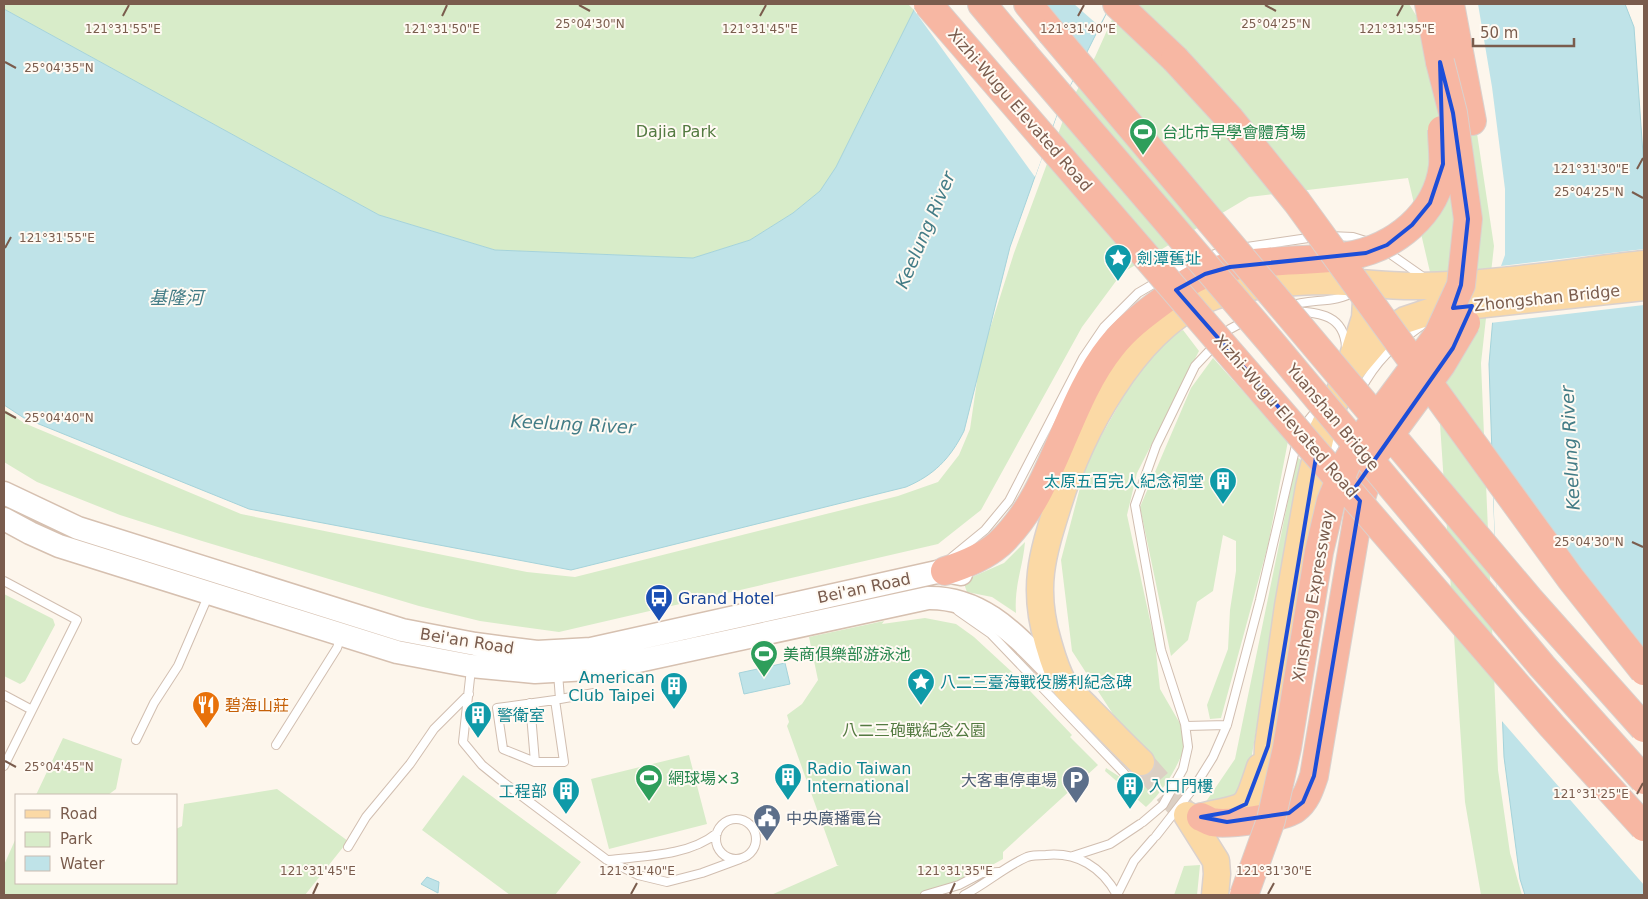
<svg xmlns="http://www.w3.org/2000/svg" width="1648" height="899" font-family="'DejaVu Sans','Noto Sans TC',sans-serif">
  <rect width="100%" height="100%" fill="#fdf6ec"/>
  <path fill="#d8ecc9" d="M 4,4 L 908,4 L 914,10 L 836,167 L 820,191 L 793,213 L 750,240 L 693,258 L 495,250 L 379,215 L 4,9 Z
    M 1119,4 L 1409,4 L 1473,107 L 1494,246 L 1481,363 L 1498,770 L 1510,853 L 1522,895 L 1481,895 L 1465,802 L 1430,272 L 1408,178 L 1249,197 L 1122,273 L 1082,327 L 981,510 L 938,544 L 559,632 L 480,621 L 419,606 L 202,541 L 120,515 L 37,482 L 4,462 L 4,409 L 24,423 L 241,514 L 527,572 L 575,577 L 898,496 L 938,482 L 959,455 L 970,429 L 980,360 L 1014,253 L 1068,107 L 1095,57 Z
    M 1183,330 L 1199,351 L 1137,473 L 1127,515 L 1155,643 L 1160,689 L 1189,739 C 1178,764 1167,788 1146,807 L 1105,771 L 1106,768 L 1120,777 L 1148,756 L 1120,725 L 1072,651 L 1061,560 L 1087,461 L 1152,346 Z
    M 1213,358 L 1288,441 L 1268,545 L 1221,718 L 1210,719 L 1207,705 L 1228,649 L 1230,610 L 1236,571 L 1236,541 L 1223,535 L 1213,591 L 1197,602 L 1188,640 L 1171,656 L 1140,507 L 1191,388 Z
    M 1297,457 L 1302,461 L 1248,778 L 1234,800 L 1201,809 L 1235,759 Z
    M 1025,542 C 1023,567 1014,586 1016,613 L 992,597 L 967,592 L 963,581 L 1004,563 Z
    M 4,594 L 53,619 L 55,625 L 25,681 L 20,684 L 4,676 Z
    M 925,618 L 956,624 L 974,637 L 1013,673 L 1072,735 L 1070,737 L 1098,765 L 1003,852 L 1003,859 L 945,891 L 932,895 L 771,895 L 839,865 L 837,865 L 787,726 L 789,722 L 787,715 L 802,704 L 818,680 L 809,637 L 884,621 L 882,624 Z
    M 63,738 L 122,759 L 116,789 L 108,795 L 36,795 Z
    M 689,755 L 707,824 L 609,849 L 591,779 Z
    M 463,775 L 581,862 L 555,895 L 510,895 L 422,830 Z
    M 277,789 L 348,841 L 305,895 L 4,895 L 4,865 L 16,838 L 16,883 L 176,883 L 176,829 L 182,826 L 184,804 Z
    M 1200,865 L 1197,895 L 1174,895 L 1184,866 Z"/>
  <path fill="#bfe3e8" stroke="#a5d3da" d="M 917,4 L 1111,4 L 1060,106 L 1010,247 L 964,431 C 950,459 934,475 906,487 L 571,570 L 249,509 L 24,418 L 4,405 L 4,9 L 379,215 L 495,250 L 693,258 L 750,240 L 793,213 L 820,191 L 836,167 Z
    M 1422,4 L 1625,4 L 1634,27 L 1644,168 L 1644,895 L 1525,895 L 1520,879 L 1504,757 L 1493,484 L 1489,364 L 1499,248 L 1478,105 Z
    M 785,663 L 790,684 L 744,694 L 739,673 Z
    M 427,877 L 439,882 L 438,893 L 421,884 Z"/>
  <path fill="#fdf6ec" d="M 917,4 L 1047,144 L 1035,177 L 914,10 Z
    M 930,4 L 1034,4 L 1082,61 L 1060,106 L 1048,139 Z
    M 1074,4 L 1111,4 L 1099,26 Z
    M 1423,4 L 1478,4 L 1492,87 L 1505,189 L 1505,255 L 1501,266 L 1644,249 L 1644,305 L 1490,323 L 1497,248 L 1476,105 Z
    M 1493,484 L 1644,684 L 1644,885 L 1501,720 Z"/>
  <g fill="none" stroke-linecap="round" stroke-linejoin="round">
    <path stroke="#dcd0c4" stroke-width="26" stroke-dasharray="26 13" stroke-linecap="butt" d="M 1141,762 L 1187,815"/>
    <defs>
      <path id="lane" d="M 1329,236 L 1353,237 L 1369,242
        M 1240,248 L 1315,237
        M 1386,251 L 1426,279
        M 1289,306 C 1311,298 1336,304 1355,291
        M 1295,311 C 1320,313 1344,315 1346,347
        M 1360,391 C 1377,359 1392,347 1421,326
        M 1302,428 L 1320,406
        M 1329,459 L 1340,433
        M 952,557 L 985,530 L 1009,501 L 1083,358 L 1104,327 L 1138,293 L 1155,283 L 1182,266 L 1226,250
        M 4,581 L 77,620 L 4,766
        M 958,611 L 991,634 L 1124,773
        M 471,669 L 463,742 L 482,765 L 503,782 L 607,860 L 638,875 L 667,882 L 702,873 L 740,859
        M 558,673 L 560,699 L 594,693
        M 4,695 L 32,710
        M 555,700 L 564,762 L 535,762 L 503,749 L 497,708 Z
        M 530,703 L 535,762
        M 1186,726 L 1227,725
        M 136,740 L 154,703 L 178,666 L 209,594
        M 276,745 L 337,648 L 341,636
        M716 839a20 20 0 1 1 40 0a20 20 0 1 1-40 0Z
        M 1143,822 L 1163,805 L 1183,769 L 1188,747 L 1185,724 L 1161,650 L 1135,505 L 1156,446 L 1195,366 L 1230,329 L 1245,321
        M 1156,836 L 1195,786 L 1213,757 L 1227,725 L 1260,600 L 1297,441
        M 348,847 L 366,817 L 410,764 L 434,729 L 469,694
        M 1073,856 L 1110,844 L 1140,824
        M 609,860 C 644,856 689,856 717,833
        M 925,895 L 959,885 L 982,873 L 999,872
        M 964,895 C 986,884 1004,867 1027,857 C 1032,855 1040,855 1046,855 C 1077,852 1102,867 1117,895
        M 1117,895 L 1134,861 L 1153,839"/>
      <path id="secondary" d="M 4,493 L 78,528 L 402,630 L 475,644 L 537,652 L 591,649 L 937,572 L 945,571 L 961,574
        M 4,519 L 30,533 L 59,546 L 397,652 L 471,666 L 535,672 L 606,668 L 928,598 C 988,597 1022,643 1062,682"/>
      <path id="primary" d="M 1351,362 L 1365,318 L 1367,284
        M 1141,762 C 1123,745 1106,727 1088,709 C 1081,701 1070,693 1064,684 C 1056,671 1052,656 1048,642 C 1032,588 1042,556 1058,505 C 1080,434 1132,334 1202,301 C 1237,285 1283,282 1320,281 C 1353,281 1387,287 1420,286 C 1495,285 1570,272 1644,264
        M 1266,811 L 1268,746 L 1288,606 L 1309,487 L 1322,431 L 1347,375 L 1375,342 L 1387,331 L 1405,320 L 1438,309 L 1644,287
        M 1187,815 L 1216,861 L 1217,874 L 1215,895
        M 1204,816 C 1250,805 1244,814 1260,767"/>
      <path id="highway" d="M 982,4 L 1023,53
        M 1028,4 L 1051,32
        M 1117,4 L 1175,59
        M 1429,4 L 1440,62
        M 1450,4 L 1472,121
        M 945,571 C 964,565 984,557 999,544 C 1055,492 1064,406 1111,347 C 1125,329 1142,316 1161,302 C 1175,291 1189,280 1205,274 C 1250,257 1301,263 1348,256
        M 1201,817 C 1204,818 1208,821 1212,822 C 1227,825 1283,818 1295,809 C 1306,801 1310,788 1314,776 L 1361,498 L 1375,455"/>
    </defs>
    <use href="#lane" stroke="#d1beb0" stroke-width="10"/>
    <use href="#secondary" stroke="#d6c0b0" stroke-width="25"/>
    <use href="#primary" stroke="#dad1cd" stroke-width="29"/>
    <use href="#highway" stroke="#dad1cd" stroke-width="30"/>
    <use href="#lane" stroke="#fff" stroke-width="8"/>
    <use href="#secondary" stroke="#fff" stroke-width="22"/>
    <use href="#primary" stroke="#fbd9a5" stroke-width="26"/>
    <use href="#highway" stroke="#f7b7a3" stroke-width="28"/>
    <defs>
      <path id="highway-bridge" d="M 928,4 L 1552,726 L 1644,827
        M 1051,32 L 1529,599 L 1644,728
        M 1023,53 L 1270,341 L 1542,666 L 1644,780
        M 1175,59 L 1230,119 L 1297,202 L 1571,579 L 1644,671
        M 1348,256 C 1394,248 1437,215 1443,166 C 1444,154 1442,142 1442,130
        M 1380,448 L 1441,365 L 1466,323
        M 1244,895 L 1271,820 L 1287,748 L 1319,552 L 1331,501 L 1348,460 L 1361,439 L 1438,335 L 1461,285 L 1468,219 L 1453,113 L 1440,62"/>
    </defs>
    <use href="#highway-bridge" stroke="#dad1cd" stroke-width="30" stroke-linecap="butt"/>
    <use href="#highway-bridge" stroke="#f7b7a3" stroke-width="28"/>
  </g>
  <path fill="none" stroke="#1d4ed8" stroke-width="4" stroke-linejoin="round" d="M 1440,62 L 1453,113 L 1468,219 L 1461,285 L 1453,308 L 1472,306 L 1453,348 L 1352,492 L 1360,501 L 1314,776 L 1303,802 L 1289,813 L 1227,822 L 1201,817 L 1229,812 L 1246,804 L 1268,746 L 1317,451 L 1176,290 L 1205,274 L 1230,267 L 1366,253 L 1387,245 L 1412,225 L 1430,203 L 1443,164 Z"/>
  <path fill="none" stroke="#7a5c4d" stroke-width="2" d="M 579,5 L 590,11M 1265,5 L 1276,11M 123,16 L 129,5M 442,16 L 447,5M 760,16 L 766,5M 1078,16 L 1084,5M 1397,16 L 1403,5M 5,62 L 16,68M 1637,169 L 1643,158M 1632,192 L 1643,198M 5,248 L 11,237M 5,412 L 16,418M 1632,542 L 1643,547M 5,761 L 16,767M 1637,794 L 1643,783M 313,894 L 318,883M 631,894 L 637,883M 950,894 L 955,883M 1268,894 L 1274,883"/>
  <defs>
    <symbol id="stadium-pin" viewBox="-11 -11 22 30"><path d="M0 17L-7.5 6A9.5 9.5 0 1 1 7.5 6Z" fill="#2e9e5b" stroke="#fffaf3"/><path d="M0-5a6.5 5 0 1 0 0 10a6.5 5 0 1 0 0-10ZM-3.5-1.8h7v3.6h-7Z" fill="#fff"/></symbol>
    <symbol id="sight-pin" viewBox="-11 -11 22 30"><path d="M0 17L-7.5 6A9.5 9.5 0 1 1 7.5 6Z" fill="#0f9aa8" stroke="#fffaf3"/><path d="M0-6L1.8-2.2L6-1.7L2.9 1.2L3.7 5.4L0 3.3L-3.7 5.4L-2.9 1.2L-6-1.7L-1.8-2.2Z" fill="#fff"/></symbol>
    <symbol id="building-pin" viewBox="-11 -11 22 30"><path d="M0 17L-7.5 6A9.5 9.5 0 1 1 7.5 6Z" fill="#0f9aa8" stroke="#fffaf3"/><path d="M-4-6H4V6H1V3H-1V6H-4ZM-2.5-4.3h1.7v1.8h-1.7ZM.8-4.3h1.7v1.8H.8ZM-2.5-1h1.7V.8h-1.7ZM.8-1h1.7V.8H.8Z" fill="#fff"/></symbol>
    <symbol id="bus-pin" viewBox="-11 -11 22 30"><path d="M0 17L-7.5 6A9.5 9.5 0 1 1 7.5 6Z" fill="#1a4fb4" stroke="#fffaf3"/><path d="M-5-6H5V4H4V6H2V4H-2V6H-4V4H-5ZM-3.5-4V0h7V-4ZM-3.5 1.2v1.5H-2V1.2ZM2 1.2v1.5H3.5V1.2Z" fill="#fff"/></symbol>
    <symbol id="restaurant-pin" viewBox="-11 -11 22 30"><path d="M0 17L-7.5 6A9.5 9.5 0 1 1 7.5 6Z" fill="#e8710a" stroke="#fffaf3"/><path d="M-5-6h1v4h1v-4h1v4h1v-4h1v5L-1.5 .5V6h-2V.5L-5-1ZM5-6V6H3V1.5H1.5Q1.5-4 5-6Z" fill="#fff"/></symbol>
    <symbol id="parking-pin" viewBox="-11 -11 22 30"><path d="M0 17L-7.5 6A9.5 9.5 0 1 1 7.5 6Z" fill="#5c6f8a" stroke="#fffaf3"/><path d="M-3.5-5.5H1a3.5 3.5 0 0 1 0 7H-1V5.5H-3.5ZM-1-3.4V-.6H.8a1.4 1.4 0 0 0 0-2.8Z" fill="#fff"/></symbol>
    <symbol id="civic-pin" viewBox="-11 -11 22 30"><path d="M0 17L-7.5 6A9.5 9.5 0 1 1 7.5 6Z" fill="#5c6f8a" stroke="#fffaf3"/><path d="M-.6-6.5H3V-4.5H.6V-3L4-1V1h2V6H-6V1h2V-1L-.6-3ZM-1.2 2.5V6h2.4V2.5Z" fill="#fff"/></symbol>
  </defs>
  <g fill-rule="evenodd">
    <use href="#stadium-pin" x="1127" y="116" width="32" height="43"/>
    <use href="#sight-pin" x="1102" y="242" width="32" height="43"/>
    <use href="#building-pin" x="1207" y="465" width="32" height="43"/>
    <use href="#bus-pin" x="643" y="582" width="32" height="43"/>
    <use href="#stadium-pin" x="748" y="638" width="32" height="43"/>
    <use href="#sight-pin" x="905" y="666" width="32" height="43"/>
    <use href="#building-pin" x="658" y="670" width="32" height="43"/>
    <use href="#restaurant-pin" x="190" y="689" width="32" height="43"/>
    <use href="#building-pin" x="462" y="699" width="32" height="43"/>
    <use href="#building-pin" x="772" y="761" width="32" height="43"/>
    <use href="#stadium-pin" x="633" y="762" width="32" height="43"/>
    <use href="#parking-pin" x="1060" y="764" width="32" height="43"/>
    <use href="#building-pin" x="1114" y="770" width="32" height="43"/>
    <use href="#building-pin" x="550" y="775" width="32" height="43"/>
    <use href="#civic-pin" x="751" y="802" width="32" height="43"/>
  </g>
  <g text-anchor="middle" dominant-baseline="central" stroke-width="4" stroke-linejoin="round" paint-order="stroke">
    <g font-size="16" fill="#7a5c4d" stroke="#fffaf3">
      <text transform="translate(1020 110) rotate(49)">Xizhi-Wugu Elevated Road</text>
      <text transform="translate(1547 298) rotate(-6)">Zhongshan Bridge</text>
      <text transform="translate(1286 416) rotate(49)">Xizhi-Wugu Elevated Road</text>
      <text transform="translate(1333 417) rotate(50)">Yuanshan Bridge</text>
      <text transform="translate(864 588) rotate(-12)">Bei'an Road</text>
      <text transform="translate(1313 596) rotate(-80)">Xinsheng Expressway</text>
      <text transform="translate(467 641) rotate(9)">Bei'an Road</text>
    </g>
    <g font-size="16" fill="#537a41" stroke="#fffaf3">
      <text x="676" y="131">Dajia Park</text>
      <text x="914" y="730">八二三砲戰紀念公園</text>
    </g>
    <g font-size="16" fill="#27864d" stroke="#fffaf3" text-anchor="start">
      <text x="1162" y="132">台北市早學會體育場</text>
      <text x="783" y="654">美商俱樂部游泳池</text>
      <text x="668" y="778">網球場×3</text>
    </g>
    <g font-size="16" fill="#0d838f" stroke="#fffaf3" text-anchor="start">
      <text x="1137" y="258">劍潭舊址</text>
      <text x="1204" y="481" text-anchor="end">太原五百完人紀念祠堂</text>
      <text x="655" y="677" text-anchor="end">American<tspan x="655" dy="18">Club Taipei</tspan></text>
      <text x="940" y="682">八二三臺海戰役勝利紀念碑</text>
      <text x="497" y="715">警衛室</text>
      <text x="807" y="768">Radio Taiwan<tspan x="807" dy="18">International</tspan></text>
      <text x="1149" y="786">入口門樓</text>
      <text x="547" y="791" text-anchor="end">工程部</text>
    </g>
    <g font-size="16" fill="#164399" stroke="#fffaf3" text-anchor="start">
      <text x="678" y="598">Grand Hotel</text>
    </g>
    <g font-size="16" fill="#c56008" stroke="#fffaf3" text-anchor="start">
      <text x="225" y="705">碧海山莊</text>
    </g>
    <g font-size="16" fill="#4e5e75" stroke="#fffaf3" text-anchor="end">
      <text x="1057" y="780">大客車停車場</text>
      <text x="786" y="818" text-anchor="start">中央廣播電台</text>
    </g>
    <g font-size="18" font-style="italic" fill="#437c86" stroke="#fffaf3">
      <text transform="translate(925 230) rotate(-67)">Keelung River</text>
      <text x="176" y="297">基隆河</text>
      <text transform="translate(573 424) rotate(3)">Keelung River</text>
      <text transform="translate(1570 448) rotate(-93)">Keelung River</text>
    </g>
  </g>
  <g font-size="12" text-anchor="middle" fill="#7a5c4d" stroke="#fffaf3" stroke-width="4" stroke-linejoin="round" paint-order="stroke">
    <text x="590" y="28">25°04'30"N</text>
    <text x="1276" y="28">25°04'25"N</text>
    <text x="123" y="33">121°31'55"E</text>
    <text x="442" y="33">121°31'50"E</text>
    <text x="760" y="33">121°31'45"E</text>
    <text x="1078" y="33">121°31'40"E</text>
    <text x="1397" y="33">121°31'35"E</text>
    <text x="59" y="72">25°04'35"N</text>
    <text x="1591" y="173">121°31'30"E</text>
    <text x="1589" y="196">25°04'25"N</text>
    <text x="57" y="242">121°31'55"E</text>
    <text x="59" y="422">25°04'40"N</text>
    <text x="1589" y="546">25°04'30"N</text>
    <text x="59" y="771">25°04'45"N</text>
    <text x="1591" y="798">121°31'25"E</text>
    <text x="318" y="875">121°31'45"E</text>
    <text x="637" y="875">121°31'40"E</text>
    <text x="955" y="875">121°31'35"E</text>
    <text x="1274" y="875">121°31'30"E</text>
  </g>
  <rect width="1648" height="899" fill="none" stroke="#7a5c4d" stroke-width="10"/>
  <rect x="15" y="794" width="162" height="90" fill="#fffaf3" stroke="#cabbb1"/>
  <rect x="25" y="810" width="25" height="8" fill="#fbd9a5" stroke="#cabbb1"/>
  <text x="60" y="819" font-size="15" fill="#7a5c4d">Road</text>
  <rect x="25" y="832" width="25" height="15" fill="#d8ecc9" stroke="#cabbb1"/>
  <text x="60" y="844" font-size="15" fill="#7a5c4d">Park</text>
  <rect x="25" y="856" width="25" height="15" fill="#bfe3e8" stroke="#cabbb1"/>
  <text x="60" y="869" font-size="15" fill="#7a5c4d">Water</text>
  <path d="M1473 38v8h101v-8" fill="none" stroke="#7a5c4d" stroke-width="2.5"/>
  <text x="1480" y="38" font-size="15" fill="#7a5c4d" stroke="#fffaf3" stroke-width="4" paint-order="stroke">50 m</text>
</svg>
